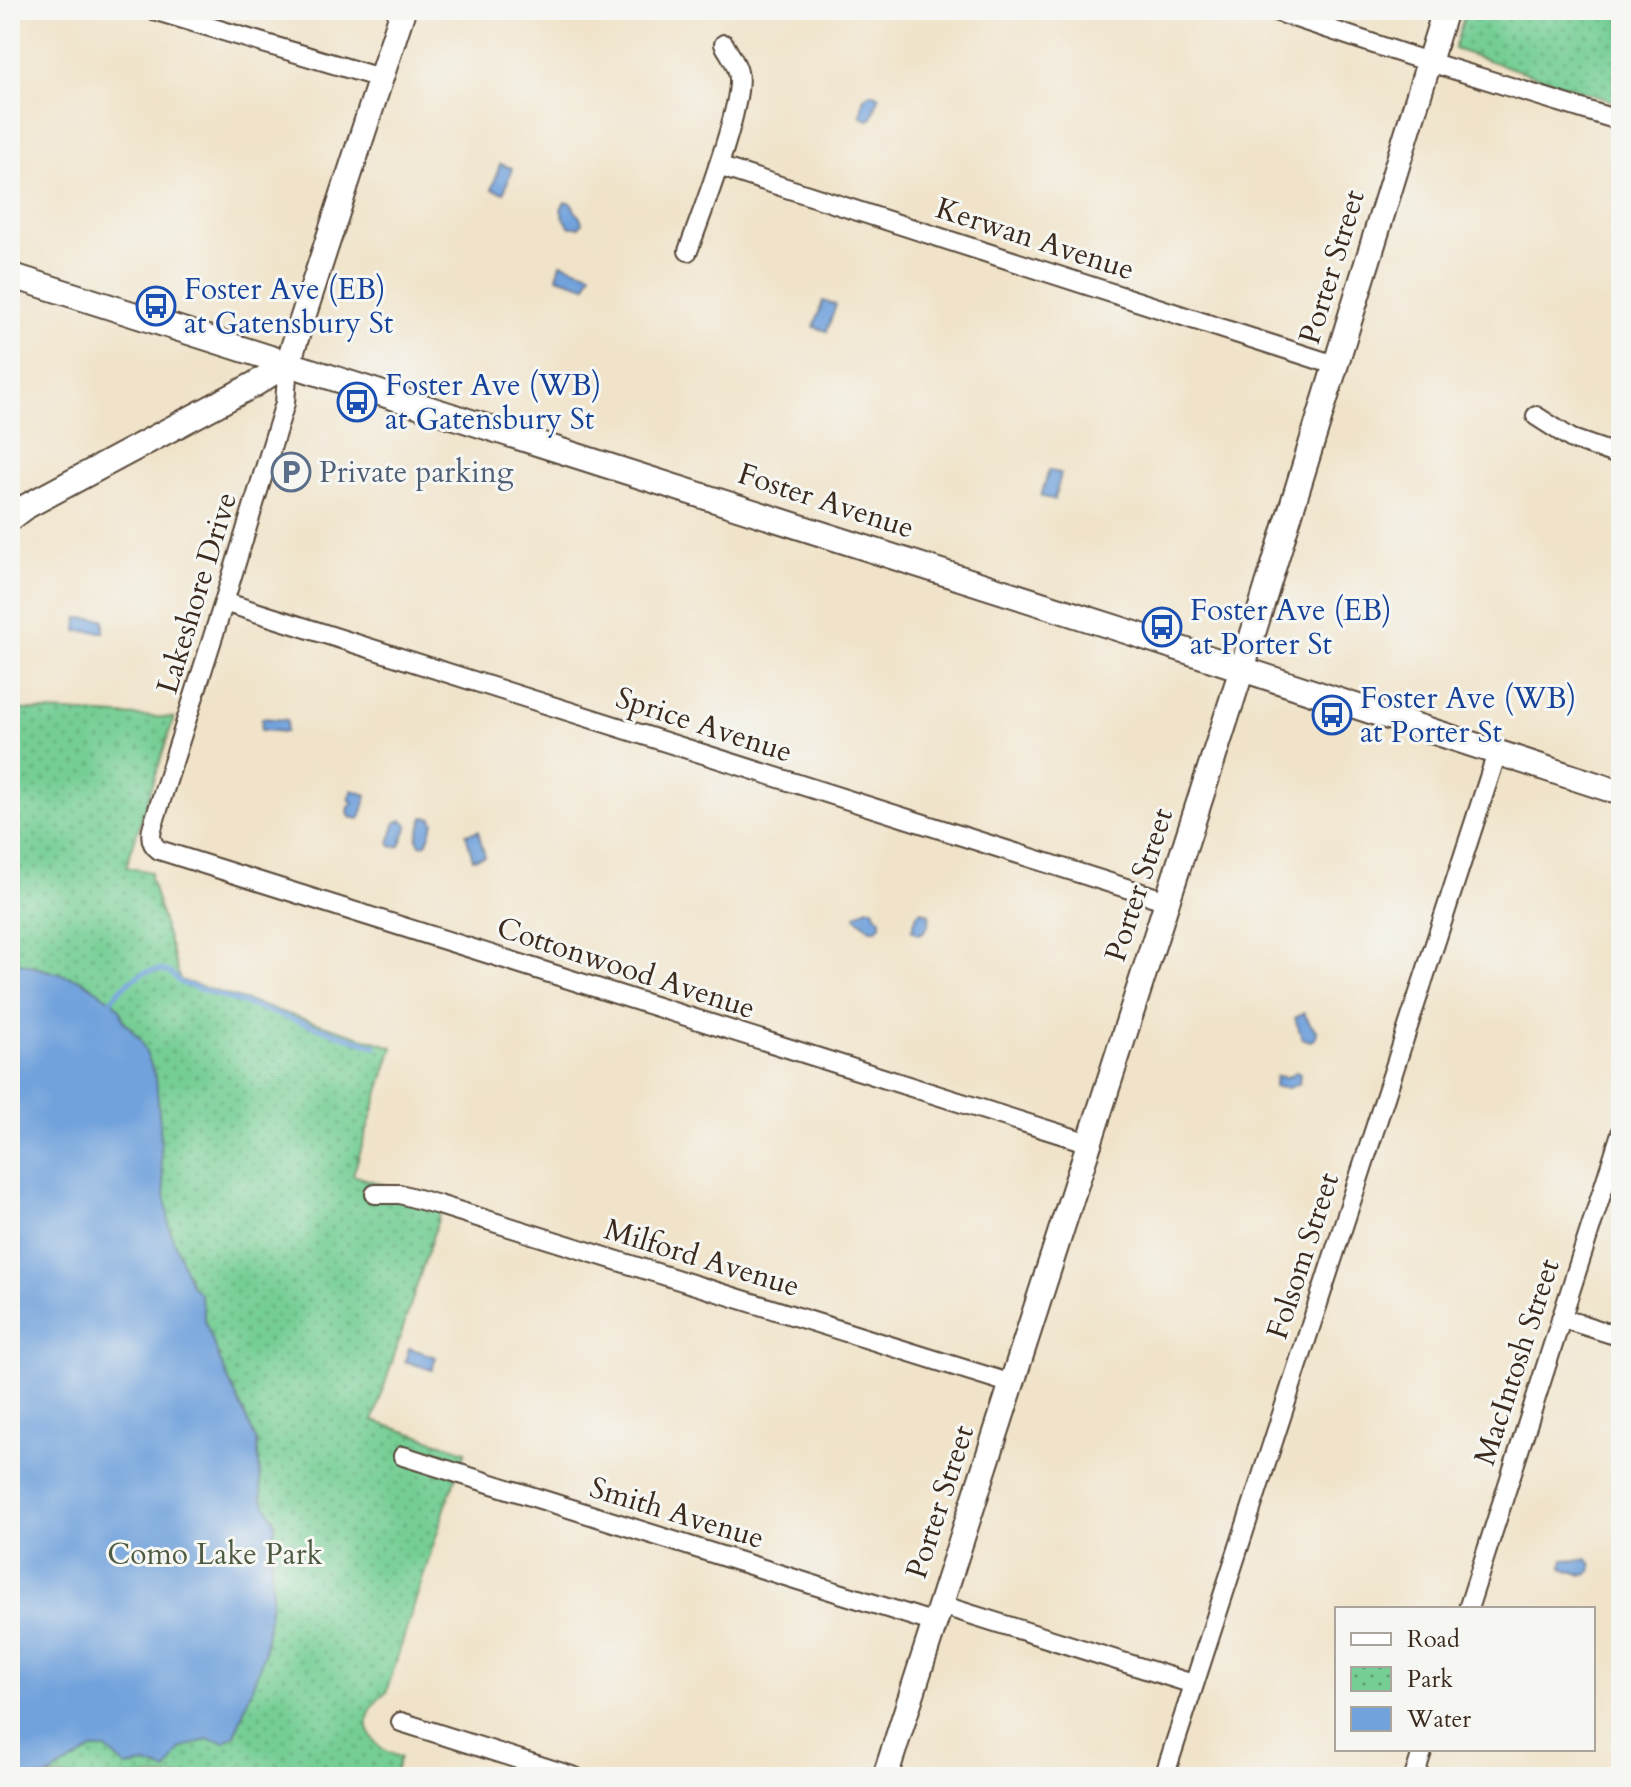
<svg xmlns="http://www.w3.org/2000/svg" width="1631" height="1787" font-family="Cardo,serif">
  <defs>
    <pattern id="park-dots" width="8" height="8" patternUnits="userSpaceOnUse" patternTransform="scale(2)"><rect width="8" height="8" fill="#75ce94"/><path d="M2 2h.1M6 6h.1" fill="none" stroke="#61a778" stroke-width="1.8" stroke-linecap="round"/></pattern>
  </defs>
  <rect width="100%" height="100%" fill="#f6f6f2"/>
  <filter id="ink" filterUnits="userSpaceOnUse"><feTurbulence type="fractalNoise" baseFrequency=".0125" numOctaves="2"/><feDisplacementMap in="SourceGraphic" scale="16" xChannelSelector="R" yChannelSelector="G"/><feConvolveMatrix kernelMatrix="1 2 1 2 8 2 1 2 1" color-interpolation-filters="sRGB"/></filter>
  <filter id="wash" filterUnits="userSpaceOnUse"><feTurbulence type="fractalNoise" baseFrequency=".006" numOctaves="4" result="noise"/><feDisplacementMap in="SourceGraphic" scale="32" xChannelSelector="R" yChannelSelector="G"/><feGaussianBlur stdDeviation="1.8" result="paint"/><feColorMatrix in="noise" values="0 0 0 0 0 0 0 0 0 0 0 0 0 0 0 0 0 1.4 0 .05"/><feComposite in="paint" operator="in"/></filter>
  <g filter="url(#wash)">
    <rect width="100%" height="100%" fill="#f0e3c9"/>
    <path fill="url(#park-dots)" stroke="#587c59" stroke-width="2" d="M 1466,10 L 1621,10 L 1621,104 L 1454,49 Z
      M 10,709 L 174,718 L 126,867 L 151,872 L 150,877 L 180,980 L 393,1047 L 353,1175 L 443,1204 L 373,1421 L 466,1451 L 449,1496 L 386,1693 C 355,1715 366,1747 400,1757 L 393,1777 L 10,1777 Z"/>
    <path fill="#71a2dc" stroke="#56667d" stroke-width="2" d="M 872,93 L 879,96 L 872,118 L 868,120 L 861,116 C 863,107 860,95 872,93 Z
      M 500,164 L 512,168 L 504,193 L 492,189 Z
      M 565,202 L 569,202 L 573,205 C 574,213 581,215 582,223 L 579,227 L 570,227 L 563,217 L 561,209 Z
      M 561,263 L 591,273 L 586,286 L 557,277 Z
      M 823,301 L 836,305 L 827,331 L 814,327 Z
      M 1049,470 L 1061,474 L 1054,500 L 1041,496 Z
      M 78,618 L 104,619 L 104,632 L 77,631 Z
      M 262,718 L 287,720 L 286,732 L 261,730 Z
      M 352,790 L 367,795 L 360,819 L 350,817 L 348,813 L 349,807 L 353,803 L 349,799 Z
      M 424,817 L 432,818 L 434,823 L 426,844 L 420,845 L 417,839 Z
      M 402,820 L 408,825 L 400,846 L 392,847 L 389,843 L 396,822 Z
      M 478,831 L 485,856 L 473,859 L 466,834 Z
      M 868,908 L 873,908 L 875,914 L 881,919 L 881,925 L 877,929 L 870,929 L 856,917 L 856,915 Z
      M 922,911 L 929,914 C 931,922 927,932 918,934 L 912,930 C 913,927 916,917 917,914 Z
      M 10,960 L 81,980 L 112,1001 L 120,1009 L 124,1021 L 141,1040 L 156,1078 L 160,1124 L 161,1162 L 170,1231 L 191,1285 L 200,1294 L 205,1321 L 221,1363 L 257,1442 L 262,1499 L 274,1518 L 275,1527 L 271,1548 L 272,1595 L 264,1654 L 235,1735 L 225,1742 L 207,1739 L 181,1749 L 167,1771 L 146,1764 L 126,1767 L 106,1749 L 94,1749 L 46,1777 L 10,1777 Z
      M 1304,1013 L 1310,1024 L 1316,1030 L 1315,1039 L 1310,1041 L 1302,1038 L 1295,1018 Z
      M 1296,1072 L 1300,1073 L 1299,1084 L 1288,1088 L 1274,1087 L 1276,1076 L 1287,1077 Z
      M 409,1348 L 436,1357 L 432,1370 L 405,1361 Z
      M 1564,1559 L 1576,1561 L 1587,1559 L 1591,1563 L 1592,1569 L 1588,1574 L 1582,1575 L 1562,1568 Z"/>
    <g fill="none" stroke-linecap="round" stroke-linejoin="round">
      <path stroke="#71a2dc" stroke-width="5" d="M 111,1000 C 124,984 147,962 170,973 C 174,975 177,980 181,983 L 375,1046"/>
    </g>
  </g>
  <g filter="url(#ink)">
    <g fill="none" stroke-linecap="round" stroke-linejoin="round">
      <defs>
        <path id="minor" d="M 153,10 L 380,78
          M 1272,10 L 1410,56 L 1621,121
          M 718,166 L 1335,365
          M 688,251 C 700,218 746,100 738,72 C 736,62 728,52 724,44
          M 288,363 L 285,403 L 224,602 L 154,822 C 150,833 149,843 159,850 L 1089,1143
          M 1536,416 L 1572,439 L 1621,456
          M 224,602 L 1167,901
          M 375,1194 L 400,1194 L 439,1205 L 1012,1384
          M 1561,1318 L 1621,1337
          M 403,1456 L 935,1623
          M 941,1605 L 1193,1684
          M 1468,1609 L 1621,1133
          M 401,1722 L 575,1777
          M 1164,1777 L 1497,753
          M 1414,1777 L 1423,1749"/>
        <path id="tertiary" d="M 10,275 L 1126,631 L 1621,793
          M 10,519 L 27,506 L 55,491 L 255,384 L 288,363 L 403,10
          M 885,1777 L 1242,669 L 1445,10"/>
      </defs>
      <use href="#minor" stroke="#564638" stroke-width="22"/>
      <use href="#tertiary" stroke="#564638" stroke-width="28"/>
      <use href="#minor" stroke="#fff" stroke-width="18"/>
      <use href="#tertiary" stroke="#fff" stroke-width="24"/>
    </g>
  </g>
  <defs>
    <symbol id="bus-ring" viewBox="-11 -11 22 22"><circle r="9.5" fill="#f6f6f2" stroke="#1a4fb4" stroke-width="1.5"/><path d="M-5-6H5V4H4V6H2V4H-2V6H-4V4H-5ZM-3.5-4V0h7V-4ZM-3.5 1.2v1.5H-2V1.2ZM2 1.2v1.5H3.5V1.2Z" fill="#1a4fb4"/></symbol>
    <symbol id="parking-ring" viewBox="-11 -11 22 22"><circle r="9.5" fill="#f6f6f2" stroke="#5c6f8a" stroke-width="1.5"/><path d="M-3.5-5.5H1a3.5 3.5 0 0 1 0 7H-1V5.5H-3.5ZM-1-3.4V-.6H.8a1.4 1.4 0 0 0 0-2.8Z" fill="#5c6f8a"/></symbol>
  </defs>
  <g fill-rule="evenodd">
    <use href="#bus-ring" x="134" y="284" width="44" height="44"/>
    <use href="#bus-ring" x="335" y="380" width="44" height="44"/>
    <use href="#parking-ring" x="269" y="450" width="44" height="44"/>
    <use href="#bus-ring" x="1140" y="605" width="44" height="44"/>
    <use href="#bus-ring" x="1310" y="693" width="44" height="44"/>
  </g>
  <g text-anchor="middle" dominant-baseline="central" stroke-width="6" stroke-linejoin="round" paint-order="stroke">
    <g font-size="30" fill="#3b2a1e" stroke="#f6f6f2">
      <text transform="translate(1035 239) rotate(18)">Kerwan Avenue</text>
      <text transform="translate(1332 267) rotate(-73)">Porter Street</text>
      <text transform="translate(826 501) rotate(18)">Foster Avenue</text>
      <text transform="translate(197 593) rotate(-73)">Lakeshore Drive</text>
      <text transform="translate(704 725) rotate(18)">Sprice Avenue</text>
      <text transform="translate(1139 885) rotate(-72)">Porter Street</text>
      <text transform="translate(626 968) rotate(18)">Cottonwood Avenue</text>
      <text transform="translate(1303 1256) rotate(-72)">Folsom Street</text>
      <text transform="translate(702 1258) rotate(17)">Milford Avenue</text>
      <text transform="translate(1517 1362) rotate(-72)">MacIntosh Street</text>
      <text transform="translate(940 1502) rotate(-72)">Porter Street</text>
      <text transform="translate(677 1513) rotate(17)">Smith Avenue</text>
    </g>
    <g font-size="30" fill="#164399" stroke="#f6f6f2" text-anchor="start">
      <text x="184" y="289">Foster Ave (EB)<tspan x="184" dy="34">at Gatensbury St</tspan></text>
      <text x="385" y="385">Foster Ave (WB)<tspan x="385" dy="34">at Gatensbury St</tspan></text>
      <text x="1190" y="610">Foster Ave (EB)<tspan x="1190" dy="34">at Porter St</tspan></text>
      <text x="1360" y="698">Foster Ave (WB)<tspan x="1360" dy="34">at Porter St</tspan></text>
    </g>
    <g font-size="30" fill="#4e5e75" stroke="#f6f6f2" text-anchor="start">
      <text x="319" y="472">Private parking</text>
    </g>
    <g font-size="30" fill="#4c5b41" stroke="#f6f6f2">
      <text x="215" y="1554">Como Lake Park</text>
    </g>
  </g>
  <rect width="1631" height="1787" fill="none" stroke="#f6f6f2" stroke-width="40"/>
  <rect x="1335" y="1607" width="260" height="144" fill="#f6f6f2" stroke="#aba49d" stroke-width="2"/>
  <rect x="1351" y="1633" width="40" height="12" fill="#ffffff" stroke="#aba49d" stroke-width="2"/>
  <text x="1407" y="1647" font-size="24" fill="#3b2a1e">Road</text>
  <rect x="1351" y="1667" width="40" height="24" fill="url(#park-dots)" stroke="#aba49d" stroke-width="2"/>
  <text x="1407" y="1687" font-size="24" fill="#3b2a1e">Park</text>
  <rect x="1351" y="1707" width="40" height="24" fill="#71a2dc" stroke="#aba49d" stroke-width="2"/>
  <text x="1407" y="1727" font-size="24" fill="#3b2a1e">Water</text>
</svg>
